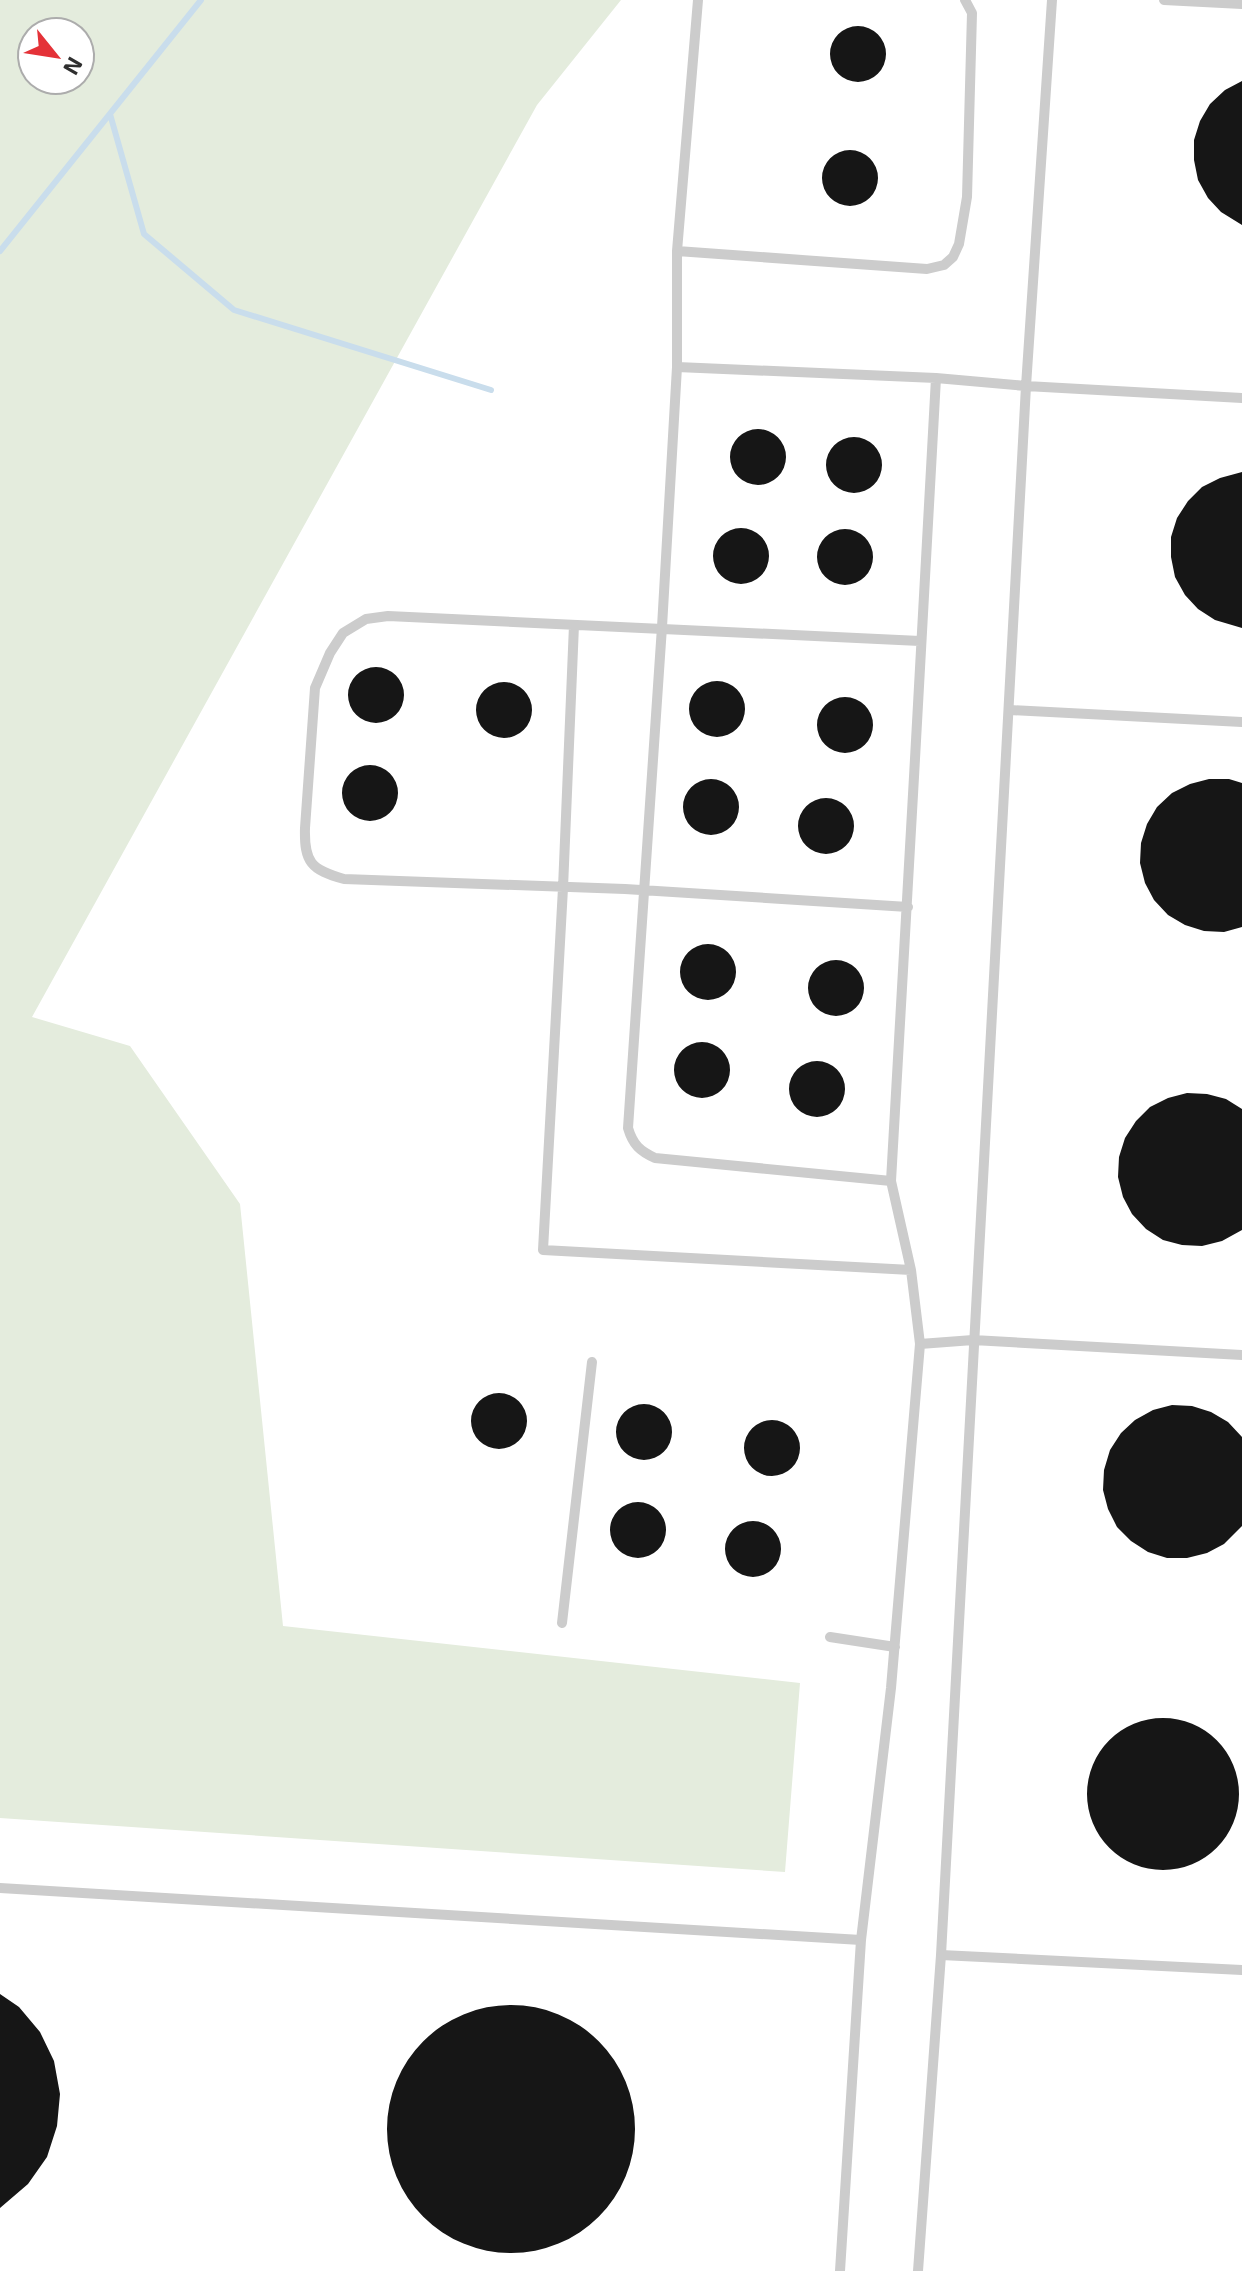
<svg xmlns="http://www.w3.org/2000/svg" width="1242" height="2271" font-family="'Exo 2',sans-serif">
  <rect width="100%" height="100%" fill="#fff"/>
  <path fill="#e4ecdd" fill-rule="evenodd" d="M 0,0 L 621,0 L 537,105 L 32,1017 L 130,1046 L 240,1204 L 283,1626 L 800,1683 L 785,1872 L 0,1818 ZM 32,32 L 80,32 L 80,80 L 32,80 Z"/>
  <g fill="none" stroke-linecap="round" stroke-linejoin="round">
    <path stroke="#c9ddec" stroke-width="6" d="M 110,114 L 144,234 L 234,310 L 491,390
      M 0,251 L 201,0"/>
  </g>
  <path fill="#161616" d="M830 54a28 28 0 1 1 56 0a28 28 0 1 1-56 0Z
    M 1242,81 L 1242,225 L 1221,212 L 1208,198 L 1198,180 L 1194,160 L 1194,140 L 1200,121 L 1210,104 L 1225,90 Z
    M822 178a28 28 0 1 1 56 0a28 28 0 1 1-56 0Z
    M730 457a28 28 0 1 1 56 0a28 28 0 1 1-56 0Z
    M826 465a28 28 0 1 1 56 0a28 28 0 1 1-56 0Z
    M 1242,472 L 1242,628 L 1215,620 L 1198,609 L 1185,595 L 1175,577 L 1171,557 L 1171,537 L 1177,518 L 1188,501 L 1202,487 L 1220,478 Z
    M713 556a28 28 0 1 1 56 0a28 28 0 1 1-56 0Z
    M817 557a28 28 0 1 1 56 0a28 28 0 1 1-56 0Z
    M348 695a28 28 0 1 1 56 0a28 28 0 1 1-56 0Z
    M689 709a28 28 0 1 1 56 0a28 28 0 1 1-56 0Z
    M476 710a28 28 0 1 1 56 0a28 28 0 1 1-56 0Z
    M817 725a28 28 0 1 1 56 0a28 28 0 1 1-56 0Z
    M342 793a28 28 0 1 1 56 0a28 28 0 1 1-56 0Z
    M683 807a28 28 0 1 1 56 0a28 28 0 1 1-56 0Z
    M 1209,779 L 1229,779 L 1242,783 L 1242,927 L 1224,932 L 1204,931 L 1185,925 L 1168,915 L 1154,900 L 1145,883 L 1140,863 L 1141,843 L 1147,824 L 1157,807 L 1172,793 L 1190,784 Z
    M798 826a28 28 0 1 1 56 0a28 28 0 1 1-56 0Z
    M680 972a28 28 0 1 1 56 0a28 28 0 1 1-56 0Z
    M808 988a28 28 0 1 1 56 0a28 28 0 1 1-56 0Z
    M674 1070a28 28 0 1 1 56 0a28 28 0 1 1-56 0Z
    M789 1089a28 28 0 1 1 56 0a28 28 0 1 1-56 0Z
    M 1187,1093 L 1207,1094 L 1226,1099 L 1242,1109 L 1242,1230 L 1222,1241 L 1202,1246 L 1182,1245 L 1163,1240 L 1146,1229 L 1132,1214 L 1123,1197 L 1118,1177 L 1119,1157 L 1125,1138 L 1136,1121 L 1150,1107 L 1168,1098 Z
    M471 1421a28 28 0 1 1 56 0a28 28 0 1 1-56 0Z
    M616 1432a28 28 0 1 1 56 0a28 28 0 1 1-56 0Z
    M 1172,1405 L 1192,1406 L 1211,1412 L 1228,1422 L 1242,1437 L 1242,1526 L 1224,1544 L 1207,1553 L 1187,1558 L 1167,1558 L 1148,1552 L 1131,1541 L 1117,1527 L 1108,1509 L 1103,1490 L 1104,1470 L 1110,1450 L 1121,1433 L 1135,1420 L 1153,1410 Z
    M744 1448a28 28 0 1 1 56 0a28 28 0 1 1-56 0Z
    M610 1530a28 28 0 1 1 56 0a28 28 0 1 1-56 0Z
    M725 1549a28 28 0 1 1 56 0a28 28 0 1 1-56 0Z
    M1087 1794a76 76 0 1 1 152 0a76 76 0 1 1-152 0Z
    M 0,1994 L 19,2007 L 40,2032 L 54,2061 L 60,2094 L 57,2126 L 47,2157 L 28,2184 L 0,2208 Z
    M387 2129a124 124 0 1 1 248 0a124 124 0 1 1-248 0Z"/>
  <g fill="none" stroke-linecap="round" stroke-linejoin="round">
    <path stroke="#ccc" stroke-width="10" d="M 698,0 L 677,251 L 677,367 L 662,627 L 628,1128 C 633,1145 640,1151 655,1158 L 891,1181 C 908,913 920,646 936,378
      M 1164,0 L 1242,4
      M 677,251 L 927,269 L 944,265 L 953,257 L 959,244 L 967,197 L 972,13 L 965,0
      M 677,367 L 936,378 L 1026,386 L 1242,398
      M 574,625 L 563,888 L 543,1250 L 911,1270
      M 1010,710 L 1242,722
      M 908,907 L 625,889 L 344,879 C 311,870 304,862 305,828 L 315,688 L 330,653 L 343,633 L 366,619 L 388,616 L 920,641
      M 920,1344 L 973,1340 L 1242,1355
      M 562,1623 L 592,1362
      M 830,1637 L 895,1647
      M 0,1888 L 861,1940
      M 941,1955 L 1242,1970
      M 840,2271 L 861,1940 L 891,1688 L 920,1344 L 911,1270 L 891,1181
      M 918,2271 L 941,1955 L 1026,386 L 1052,0"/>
  </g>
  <g transform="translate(56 56) rotate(120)"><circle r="38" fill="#ffffff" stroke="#acacac" stroke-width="2"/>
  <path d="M0-6L14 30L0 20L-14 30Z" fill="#e43238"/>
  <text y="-12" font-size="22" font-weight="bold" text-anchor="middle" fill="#2f2f2f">N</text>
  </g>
</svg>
